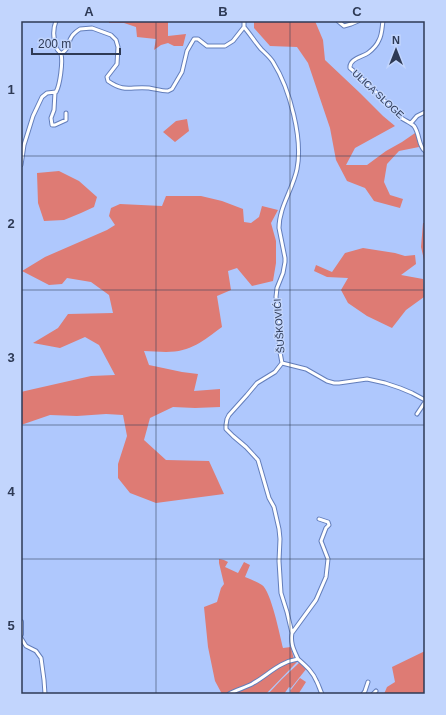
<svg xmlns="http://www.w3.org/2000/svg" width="446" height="715" font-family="Helvetica,sans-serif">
  <rect width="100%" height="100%" fill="#afc8fd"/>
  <path fill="#de7b74" d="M 109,21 L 168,21 L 168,36 L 186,34 L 183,46 L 174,46 L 168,43 L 161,45 L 154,50 L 156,39 L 137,37 L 136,27 L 124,23 L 109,23 Z
    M 254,21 L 315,21 L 323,40 L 325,60 L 360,93 L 383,116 L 395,126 L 355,148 L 346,165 L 367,165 L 386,151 L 402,142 L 418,131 L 419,147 L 399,151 L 387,164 L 384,182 L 390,195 L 403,199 L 400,208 L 374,201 L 365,188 L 347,181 L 336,160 L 330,128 L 308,63 L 297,47 L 270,46 L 254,28 Z
    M 187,119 L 189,131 L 175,142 L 163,132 L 176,121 Z
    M 59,171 L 79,181 L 97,197 L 94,207 L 81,213 L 64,220 L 44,221 L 38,203 L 37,173 Z
    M 166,196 L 201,196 L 222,201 L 243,209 L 244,222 L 251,223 L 259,217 L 262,206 L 278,210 L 271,223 L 276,241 L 276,263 L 273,281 L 252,286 L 237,268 L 228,271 L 231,290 L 217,296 L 222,327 C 203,341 191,352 166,352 C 159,352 151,351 144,351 L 149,365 L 182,372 L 198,374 L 194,391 L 220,389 L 220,407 L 195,408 L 173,407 L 150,418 L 144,440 L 166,460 L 209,461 L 224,494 L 156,503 L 130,493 L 118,478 L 118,464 L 127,436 L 123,415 L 106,414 L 77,416 L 50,415 L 21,425 L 21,392 L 25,391 L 91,376 L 115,375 L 99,345 L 85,337 L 60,348 L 33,343 L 58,328 L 68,314 L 113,313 L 109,295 L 91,282 L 67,278 L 62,284 L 49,285 L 22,271 L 45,257 L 107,230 L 115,225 L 109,216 L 111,208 L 120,204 L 162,206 Z
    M 423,223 L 425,223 L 425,264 L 421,247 Z
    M 363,248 L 395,253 L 405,256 L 415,255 L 416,264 L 401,275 L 423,279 L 424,297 L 406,310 L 392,328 L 367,316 L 348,303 L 341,290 L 348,278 L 327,277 L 314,271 L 316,265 L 332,272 L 345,253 Z
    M 219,559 L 224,560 L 228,562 L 225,567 L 238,573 L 244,562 L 250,565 L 245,577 C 251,579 257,582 262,585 C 271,591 280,636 283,648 L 291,647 L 294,660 L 298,660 L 298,661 L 266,694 L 222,694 L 215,681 L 208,647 L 204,607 L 217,602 L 221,588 L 224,584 L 219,563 Z
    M 425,651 L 425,694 L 384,694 L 387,687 L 395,682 L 392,667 Z
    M 300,662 L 307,668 L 291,688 L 289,687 L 284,694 L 268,694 L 282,679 Z
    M 300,678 L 306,682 L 299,693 L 301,694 L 290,694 L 291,692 L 290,691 Z"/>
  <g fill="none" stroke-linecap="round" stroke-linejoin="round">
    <defs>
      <path id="street" d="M 244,21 L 244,27 C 250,34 255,42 261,49 C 265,53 270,57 273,62 C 290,89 303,139 297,169 C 293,189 279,207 279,228 L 285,258 L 285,262 L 283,273 L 277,288 L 276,297 L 280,327 L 279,347 L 282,363 L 275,372 L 257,383 L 247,395 L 229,415 L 227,419 L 226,425 L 226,429 L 233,436 L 246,447 L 258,460 L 269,498 L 274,507 L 279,529 L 280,539 L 279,561 L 281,593 L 287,612 L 292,633
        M 338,21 L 344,26 L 351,24 L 358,21
        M 383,21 C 382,27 382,35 379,40 C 377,45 372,50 368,53 C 362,57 349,59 350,68 C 368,83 383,99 399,116 C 403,120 410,122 414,126 C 420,134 418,146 425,151
        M 61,54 C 71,47 67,43 72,36 C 74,33 77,31 80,29 L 92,28 L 111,35 L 116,40 L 118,47 L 117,64 L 107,77 L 108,81 C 125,93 131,86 149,88 C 155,89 162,91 168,91 L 172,89 L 182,72 L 187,51 L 191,44 L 194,39 L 198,39 L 207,46 L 225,46 L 233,41 L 244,27
        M 55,92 L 54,110 L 51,118 L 52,125 L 55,125 L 66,120 L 66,113
        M 411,123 L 417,116 L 425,112
        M 21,165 L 24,145 L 33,116 L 42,97 L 47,93 L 56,92 C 60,85 63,62 61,54 C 60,52 58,51 57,49 C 53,39 52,31 56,21
        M 282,363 L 306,369 L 327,381 L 334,383 L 339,383 L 367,379 L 385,383 L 400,388 L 412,393 L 425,400
        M 417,414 L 425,402
        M 21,638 L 26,646 L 36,651 L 41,658 L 44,680 L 45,694
        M 298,659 C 306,666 313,672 317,682 C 319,686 320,690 322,694
        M 229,694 C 236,690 244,688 252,684 C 268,675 279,662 298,659 C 294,650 290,643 292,633 L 316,600 L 326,577 L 328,559 L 321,541 L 326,528 L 329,525 L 328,522 L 319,519
        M 363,694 L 365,691 L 368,682
        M 373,694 L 376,691"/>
      <path id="secondary" d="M 21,622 L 21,634"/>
    </defs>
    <use href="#street" stroke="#637ebb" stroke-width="5"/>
    <use href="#secondary" stroke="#637ebb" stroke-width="6"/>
    <use href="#street" stroke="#fff" stroke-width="3"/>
    <use href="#secondary" stroke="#fff" stroke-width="4"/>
  </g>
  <path fill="none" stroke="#2e3a55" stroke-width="1" stroke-opacity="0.55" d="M 156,21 L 156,694M 290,21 L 290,694M 21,156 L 425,156M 21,290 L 425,290M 21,425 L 425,425M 21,559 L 425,559"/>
  <g text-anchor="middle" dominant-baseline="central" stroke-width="3" stroke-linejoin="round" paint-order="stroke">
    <g font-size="10" fill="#2e3a55" stroke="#c2d5fd">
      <text transform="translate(378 94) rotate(43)">ULICA SLOGE</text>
      <text transform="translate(279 326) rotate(-94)">ŠUŠKOVIĆI</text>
    </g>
  </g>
  <rect width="446" height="715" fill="none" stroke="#c2d5fd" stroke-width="44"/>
  <g transform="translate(396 50)" stroke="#c2d5fd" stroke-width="3" paint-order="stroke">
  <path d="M0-3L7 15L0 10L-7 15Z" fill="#2e3a55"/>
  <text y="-6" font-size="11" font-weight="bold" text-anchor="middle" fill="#2e3a55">N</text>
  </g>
  <path d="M32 48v6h88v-6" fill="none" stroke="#2e3a55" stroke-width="2"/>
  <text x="38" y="48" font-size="12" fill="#2e3a55" stroke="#c2d5fd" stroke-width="3" paint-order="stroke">200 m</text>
  <rect x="22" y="22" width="402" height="671" fill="none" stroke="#2e3a55" stroke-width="1.5"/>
  <g font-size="13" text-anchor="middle" font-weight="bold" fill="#2e3a55">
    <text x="89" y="16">A</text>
    <text x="223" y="16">B</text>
    <text x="357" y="16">C</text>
    <text x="11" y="94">1</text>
    <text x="11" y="228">2</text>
    <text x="11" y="362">3</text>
    <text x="11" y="496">4</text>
    <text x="11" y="630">5</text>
  </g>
</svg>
